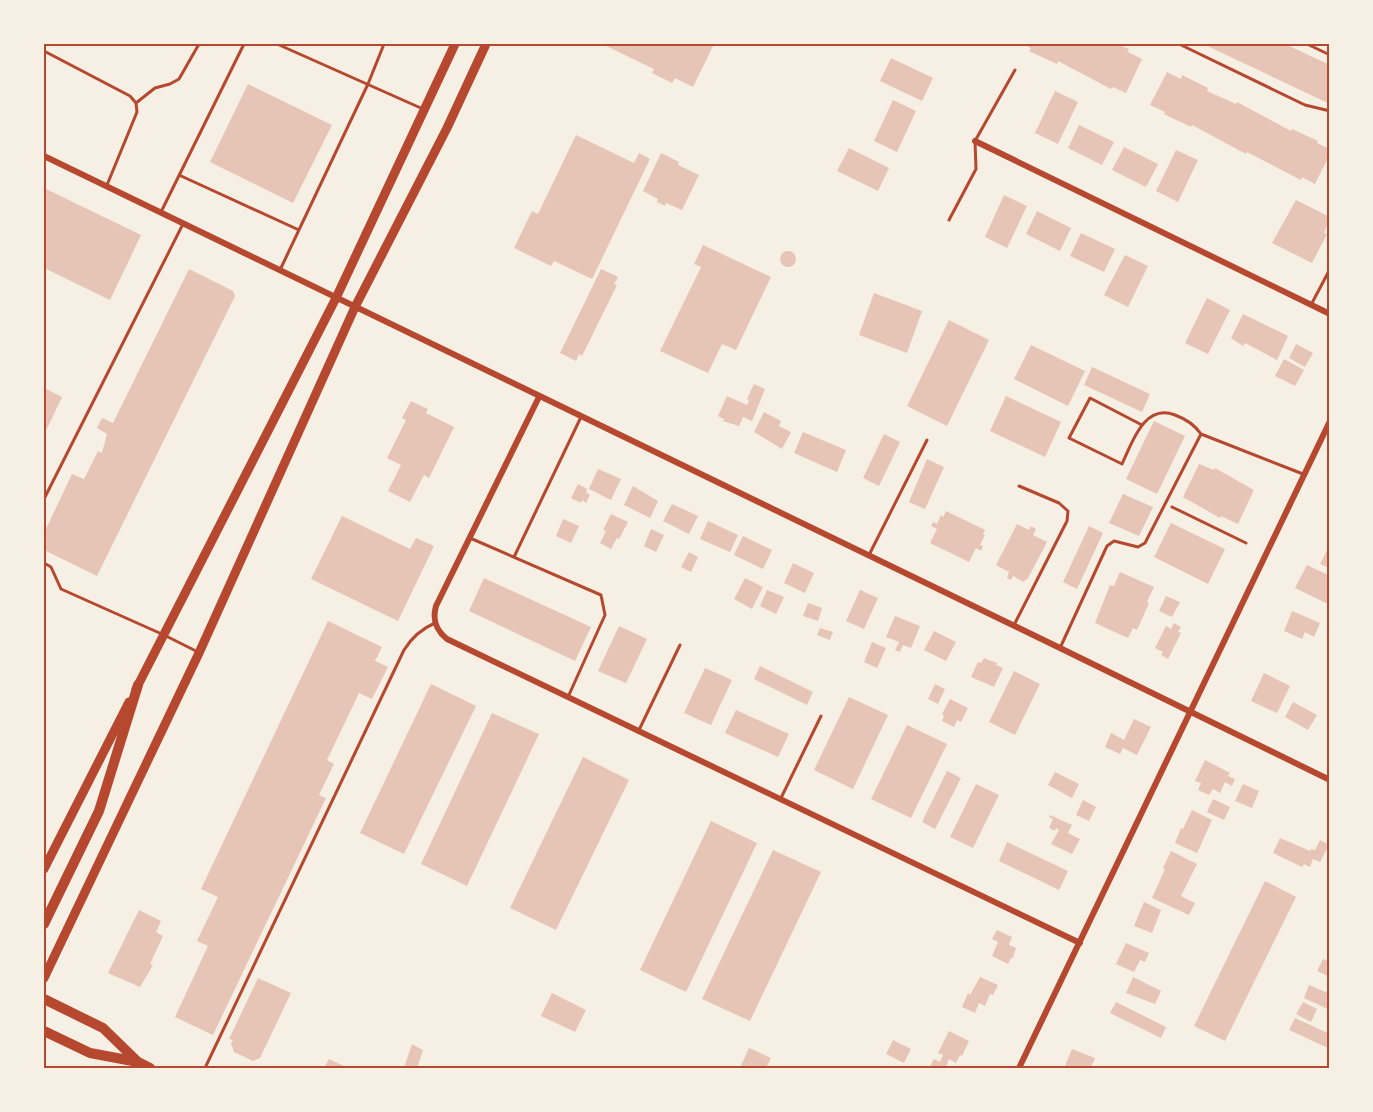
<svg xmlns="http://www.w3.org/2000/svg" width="1373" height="1112" font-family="Rubik,sans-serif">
  <rect width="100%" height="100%" fill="#f6efe4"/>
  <path fill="#e6c5b7" d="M 602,44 L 714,44 L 693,87 L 675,78 L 672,83 L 652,73 L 654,69 Z
    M 1022,44 L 1117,44 L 1129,49 L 1128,52 L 1142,59 L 1126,93 L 1113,87 L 1111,89 L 1058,61 L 1057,64 L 1029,51 L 1031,48 Z
    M 1203,44 L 1285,44 L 1330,65 L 1330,104 Z
    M 891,58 L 933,78 L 922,101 L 880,81 Z
    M 1167,72 L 1181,79 L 1182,75 L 1208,88 L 1207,91 L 1236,104 L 1237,102 L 1291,131 L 1292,129 L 1318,141 L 1317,143 L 1330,149 L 1330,154 L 1315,184 L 1302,177 L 1301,180 L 1247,152 L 1246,154 L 1192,125 L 1191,127 L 1164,114 L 1165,112 L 1150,105 Z
    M 248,84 L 332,125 L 293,203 L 210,162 Z
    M 1055,91 L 1078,102 L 1058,144 L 1035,133 Z
    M 893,100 L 916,111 L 897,152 L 874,141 Z
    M 1079,125 L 1114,142 L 1102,165 L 1068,148 Z
    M 576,135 L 634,163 L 639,153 L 650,159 L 592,279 L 554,261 L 551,266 L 514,248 L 532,211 L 538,214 Z
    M 1124,147 L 1158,164 L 1146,187 L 1112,170 Z
    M 849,148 L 889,168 L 878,191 L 837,171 Z
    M 1176,150 L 1198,160 L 1178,202 L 1156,191 Z
    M 661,153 L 679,162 L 678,165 L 699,175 L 682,210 L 666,203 L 665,206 L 657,202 L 658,199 L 643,191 Z
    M 44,188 L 141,235 L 110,300 L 44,268 Z
    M 1004,195 L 1027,206 L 1007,248 L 985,237 Z
    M 1296,200 L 1330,217 L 1324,233 L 1327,234 L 1312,263 L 1272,243 Z
    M 1037,211 L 1071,228 L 1060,251 L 1026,234 Z
    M 1081,233 L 1115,249 L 1104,272 L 1070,256 Z
    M 703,245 L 771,277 L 736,350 L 722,344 L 708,373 L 660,351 L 701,267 L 694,264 Z
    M780 259a8 8 0 1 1 16 0a8 8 0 1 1-16 0Z
    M 1125,255 L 1148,266 L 1128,307 L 1104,295 Z
    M 189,269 L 233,291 L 235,296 L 97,576 L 44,550 L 44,533 L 72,474 L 84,479 L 98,451 L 102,453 L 107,434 L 97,428 L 102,418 L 113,423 Z
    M 601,269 L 618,277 L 614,284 L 617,285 L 582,356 L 579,354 L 576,361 L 560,353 Z
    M 874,293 L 922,311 L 907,353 L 859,335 Z
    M 1207,298 L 1230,310 L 1208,354 L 1185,343 Z
    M 1243,314 L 1288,336 L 1277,360 L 1245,343 L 1243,346 L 1231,338 Z
    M 949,320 L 989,340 L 947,426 L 907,406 Z
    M 1296,344 L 1313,353 L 1305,367 L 1289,358 Z
    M 1031,345 L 1085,371 L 1068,406 L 1014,379 Z
    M 1284,359 L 1304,370 L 1295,386 L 1275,376 Z
    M 1092,367 L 1150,394 L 1142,412 L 1084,385 Z
    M 754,384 L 765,389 L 752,421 L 743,417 L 739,426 L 723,421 L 724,419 L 718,416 L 727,396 L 747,405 L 749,400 L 747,399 Z
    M 44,388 L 62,397 L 44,435 Z
    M 1006,396 L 1061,422 L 1045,457 L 990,431 Z
    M 411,401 L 428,409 L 426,413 L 454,427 L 429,478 L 424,475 L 410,502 L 388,491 L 401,465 L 387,458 L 406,420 L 402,418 Z
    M 764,412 L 781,421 L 779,426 L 791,432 L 782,449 L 754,432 Z
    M 1154,421 L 1185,436 L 1157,494 L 1126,479 Z
    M 803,432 L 846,450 L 837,472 L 794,453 Z
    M 884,434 L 900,442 L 879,486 L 863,478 Z
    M 927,459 L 944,467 L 925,509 L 909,502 Z
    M 1199,464 L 1214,470 L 1215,468 L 1254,490 L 1238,524 L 1221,516 L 1220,518 L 1183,497 Z
    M 598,469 L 621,479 L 611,500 L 589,489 Z
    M 578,484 L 587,489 L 586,492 L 590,495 L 586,503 L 582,500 L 581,503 L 571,498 Z
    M 633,486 L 658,501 L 650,518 L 624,505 Z
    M 1123,494 L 1153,507 L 1139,536 L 1109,523 Z
    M 672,504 L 698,516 L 689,534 L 663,521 Z
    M 946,511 L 985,530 L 983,534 L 985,535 L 980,545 L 983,546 L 981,551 L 976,548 L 969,562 L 930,543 L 937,529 L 931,526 L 933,522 L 937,524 L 941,515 L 943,517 Z
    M 611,514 L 628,522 L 619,539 L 617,538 L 611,549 L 600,543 L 606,531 L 603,530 Z
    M 342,516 L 410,549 L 416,538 L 434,546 L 398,621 L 311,579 Z
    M 563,519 L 579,526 L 571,543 L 556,536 Z
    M 708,521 L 738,535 L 730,552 L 700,539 Z
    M 1171,523 L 1225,549 L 1208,584 L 1154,557 Z
    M 1017,524 L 1029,530 L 1031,526 L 1036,529 L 1033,535 L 1047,542 L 1027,580 L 1026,579 L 1024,582 L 1013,576 L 1011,580 L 1007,578 L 1009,572 L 996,565 Z
    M 1089,526 L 1103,533 L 1077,589 L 1063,582 Z
    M 651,529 L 664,535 L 656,552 L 644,546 Z
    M 743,536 L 772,550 L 763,569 L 734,555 Z
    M 1330,545 L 1330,568 L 1320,564 Z
    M 689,552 L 698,557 L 691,572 L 681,567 Z
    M 793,563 L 814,573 L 805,593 L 784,583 Z
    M 1307,565 L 1330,576 L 1330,605 L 1295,588 Z
    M 1120,572 L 1154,587 L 1147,602 L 1149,603 L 1137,630 L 1133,628 L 1128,638 L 1095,623 L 1110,585 L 1114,586 Z
    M 484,578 L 591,627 L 575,661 L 469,611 Z
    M 745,578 L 763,587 L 752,609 L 734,599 Z
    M 767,590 L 784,597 L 776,614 L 760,606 Z
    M 860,590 L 878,598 L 864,629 L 846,621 Z
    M 1166,596 L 1180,602 L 1172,617 L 1159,611 Z
    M 808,603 L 822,608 L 818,621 L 803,616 Z
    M 1292,611 L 1320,623 L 1314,637 L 1305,632 L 1302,639 L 1284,631 Z
    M 895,616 L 920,626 L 911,648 L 903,645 L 900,652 L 895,650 L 899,642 L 886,637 Z
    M 328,621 L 382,647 L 375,661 L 388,667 L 372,699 L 359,693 L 327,760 L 334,764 L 319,795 L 326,798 L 213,1035 L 175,1017 L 208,946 L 197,941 L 218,897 L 201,889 Z
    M 1174,623 L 1181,627 L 1178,632 L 1181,633 L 1168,659 L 1161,655 L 1163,652 L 1155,648 L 1166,626 L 1171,629 Z
    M 619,626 L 647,639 L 626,683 L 598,671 Z
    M 820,628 L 833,632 L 830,640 L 817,635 Z
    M 934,631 L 956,642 L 946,661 L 924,650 Z
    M 872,642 L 886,648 L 877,668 L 864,662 Z
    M 984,658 L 997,663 L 996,665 L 1003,668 L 994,687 L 971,677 L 978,662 L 981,663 Z
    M 760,666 L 813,692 L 807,705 L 754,679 Z
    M 705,668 L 732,680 L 711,725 L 684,713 Z
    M 1014,671 L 1040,684 L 1015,735 L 989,722 Z
    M 1264,673 L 1290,686 L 1277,713 L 1251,701 Z
    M 431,684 L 476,706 L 404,854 L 360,833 Z
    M 935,684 L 945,689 L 938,704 L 928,699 Z
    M 849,697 L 888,715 L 853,789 L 814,770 Z
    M 950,699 L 968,708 L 961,722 L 957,720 L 954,727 L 942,721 L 944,716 L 942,714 Z
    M 1293,702 L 1317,715 L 1308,730 L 1285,717 Z
    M 736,710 L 789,734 L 778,757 L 725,733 Z
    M 492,713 L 539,734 L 467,886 L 421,864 Z
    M 1134,719 L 1151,727 L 1137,755 L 1123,748 L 1120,754 L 1105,747 L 1111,733 L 1124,740 Z
    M 907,725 L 947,744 L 911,818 L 871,799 Z
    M 583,757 L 629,780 L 556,930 L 510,908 Z
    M 1205,760 L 1230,773 L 1228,776 L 1235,779 L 1232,786 L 1225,782 L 1220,793 L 1213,789 L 1209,795 L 1198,790 L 1201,783 L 1195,781 Z
    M 947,771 L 961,778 L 935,829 L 922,822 Z
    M 1055,772 L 1079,784 L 1072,798 L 1048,785 Z
    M 976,784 L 999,795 L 973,848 L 950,837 Z
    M 1243,784 L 1259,791 L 1252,808 L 1235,801 Z
    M 1213,799 L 1230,807 L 1224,820 L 1207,812 Z
    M 1083,800 L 1096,807 L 1089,821 L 1076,815 Z
    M 1192,810 L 1212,820 L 1197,853 L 1175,843 L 1181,828 L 1183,829 Z
    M 1050,815 L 1072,825 L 1068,833 L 1080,839 L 1072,854 L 1051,844 L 1059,830 L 1056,828 L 1055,831 L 1049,828 L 1053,819 L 1049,817 Z
    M 711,821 L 757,843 L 686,992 L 640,970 Z
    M 1280,838 L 1310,851 L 1311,849 L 1315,850 L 1320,840 L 1329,845 L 1320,862 L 1313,859 L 1310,867 L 1304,864 L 1302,867 L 1273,853 Z
    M 1007,842 L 1068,871 L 1059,890 L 999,861 Z
    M 773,850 L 821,872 L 750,1021 L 702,999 Z
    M 1171,851 L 1197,864 L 1181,896 L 1195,903 L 1189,915 L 1152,898 L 1165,869 L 1163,868 Z
    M 1265,881 L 1296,897 L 1225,1041 L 1194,1026 Z
    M 1144,902 L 1161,910 L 1152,933 L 1134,926 Z
    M 139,910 L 161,921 L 156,932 L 163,936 L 150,964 L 153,965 L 140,987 L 108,973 Z
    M 997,930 L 1012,937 L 1009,945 L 1016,948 L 1013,958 L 1011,958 L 1008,964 L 992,956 L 998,942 L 992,939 Z
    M 1126,943 L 1149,953 L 1145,962 L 1140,960 L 1134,972 L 1116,964 Z
    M 1323,959 L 1330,962 L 1330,977 L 1317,971 Z
    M 980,977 L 998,985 L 993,995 L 990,994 L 985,1006 L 979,1003 L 975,1013 L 962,1007 L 968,993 L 970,995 Z
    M 1133,977 L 1161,991 L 1155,1004 L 1126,993 Z
    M 258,978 L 291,993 L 260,1058 L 253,1061 L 234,1052 L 231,1044 L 233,1040 L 229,1039 Z
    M 1309,985 L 1330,994 L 1330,1010 L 1304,998 Z
    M 552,993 L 586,1010 L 575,1032 L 541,1016 Z
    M 1116,1002 L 1166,1027 L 1161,1038 L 1110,1013 Z
    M 1303,1002 L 1317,1009 L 1311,1022 L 1296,1014 Z
    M 1295,1018 L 1330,1034 L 1328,1048 L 1289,1030 Z
    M 949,1031 L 969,1041 L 962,1056 L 960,1055 L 956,1063 L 949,1059 L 946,1067 L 950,1068 L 929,1068 L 934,1059 L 940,1062 L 943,1055 L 938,1053 Z
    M 893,1040 L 911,1049 L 904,1063 L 886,1054 Z
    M 412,1044 L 423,1050 L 417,1068 L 404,1068 Z
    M 749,1048 L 771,1058 L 766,1068 L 740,1068 Z
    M 1072,1049 L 1095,1058 L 1091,1068 L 1064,1068 Z
    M 329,1059 L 344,1066 L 342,1068 L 324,1068 Z"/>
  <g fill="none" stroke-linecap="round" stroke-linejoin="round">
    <path stroke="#b5482f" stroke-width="3" d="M 1172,507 L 1246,543"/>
    <path stroke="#b5482f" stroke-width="3" d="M 277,44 L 423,109
      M 1179,44 L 1305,105 L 1330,111
      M 1307,44 L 1330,55
      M 44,51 L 130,96 L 136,103 L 137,112 L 107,185
      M 136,103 L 155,88 L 170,84 L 179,79 L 199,44
      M 179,175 L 299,230
      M 161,212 L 244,44
      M 949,220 L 976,169 L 975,141 L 1015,70
      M 280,270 L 368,84 L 384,44
      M 1312,303 L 1330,269
      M 1142,425 L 1090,398 L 1069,438 L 1122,464 C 1132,443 1144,403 1175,415 C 1186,419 1194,424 1201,434
      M 44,499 L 183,224
      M 470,538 L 601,595 L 605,615 L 568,697
      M 869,555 L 927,440
      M 514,557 L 581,417
      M 44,563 L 51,567 L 61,589 L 164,635 L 196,651
      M 1014,625 L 1067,521 L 1068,511 L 1059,503 L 1019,486
      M 1060,648 L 1107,546 L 1114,541 L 1138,547 L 1145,543 L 1201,434 L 1303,474
      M 639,730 L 680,645
      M 781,798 L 821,716
      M 205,1068 L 404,650 C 412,637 421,629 435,623"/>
    <path stroke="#b5482f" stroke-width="6" d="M 975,141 L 1330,314
      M 44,156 L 1060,648 L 1330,780
      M 539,397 L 436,606 C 432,620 436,630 447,639 L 1080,943
      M 1019,1068 L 1330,421"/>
    <path stroke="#b5482f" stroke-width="9" d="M 136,689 L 336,298 L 455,44
      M 44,869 L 129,702
      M 44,978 L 199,653 L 355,307 L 447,128 L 486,44"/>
    <path stroke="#b5482f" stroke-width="10" d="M 44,924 L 99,811 L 138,685
      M 44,999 L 103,1028 L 138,1062
      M 44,1031 L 90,1053 L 138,1062 L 150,1068"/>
  </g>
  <rect width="1373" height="1112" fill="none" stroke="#f6efe4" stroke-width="90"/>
  <rect x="45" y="45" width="1283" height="1022" fill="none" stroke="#b5482f" stroke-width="2"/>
</svg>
